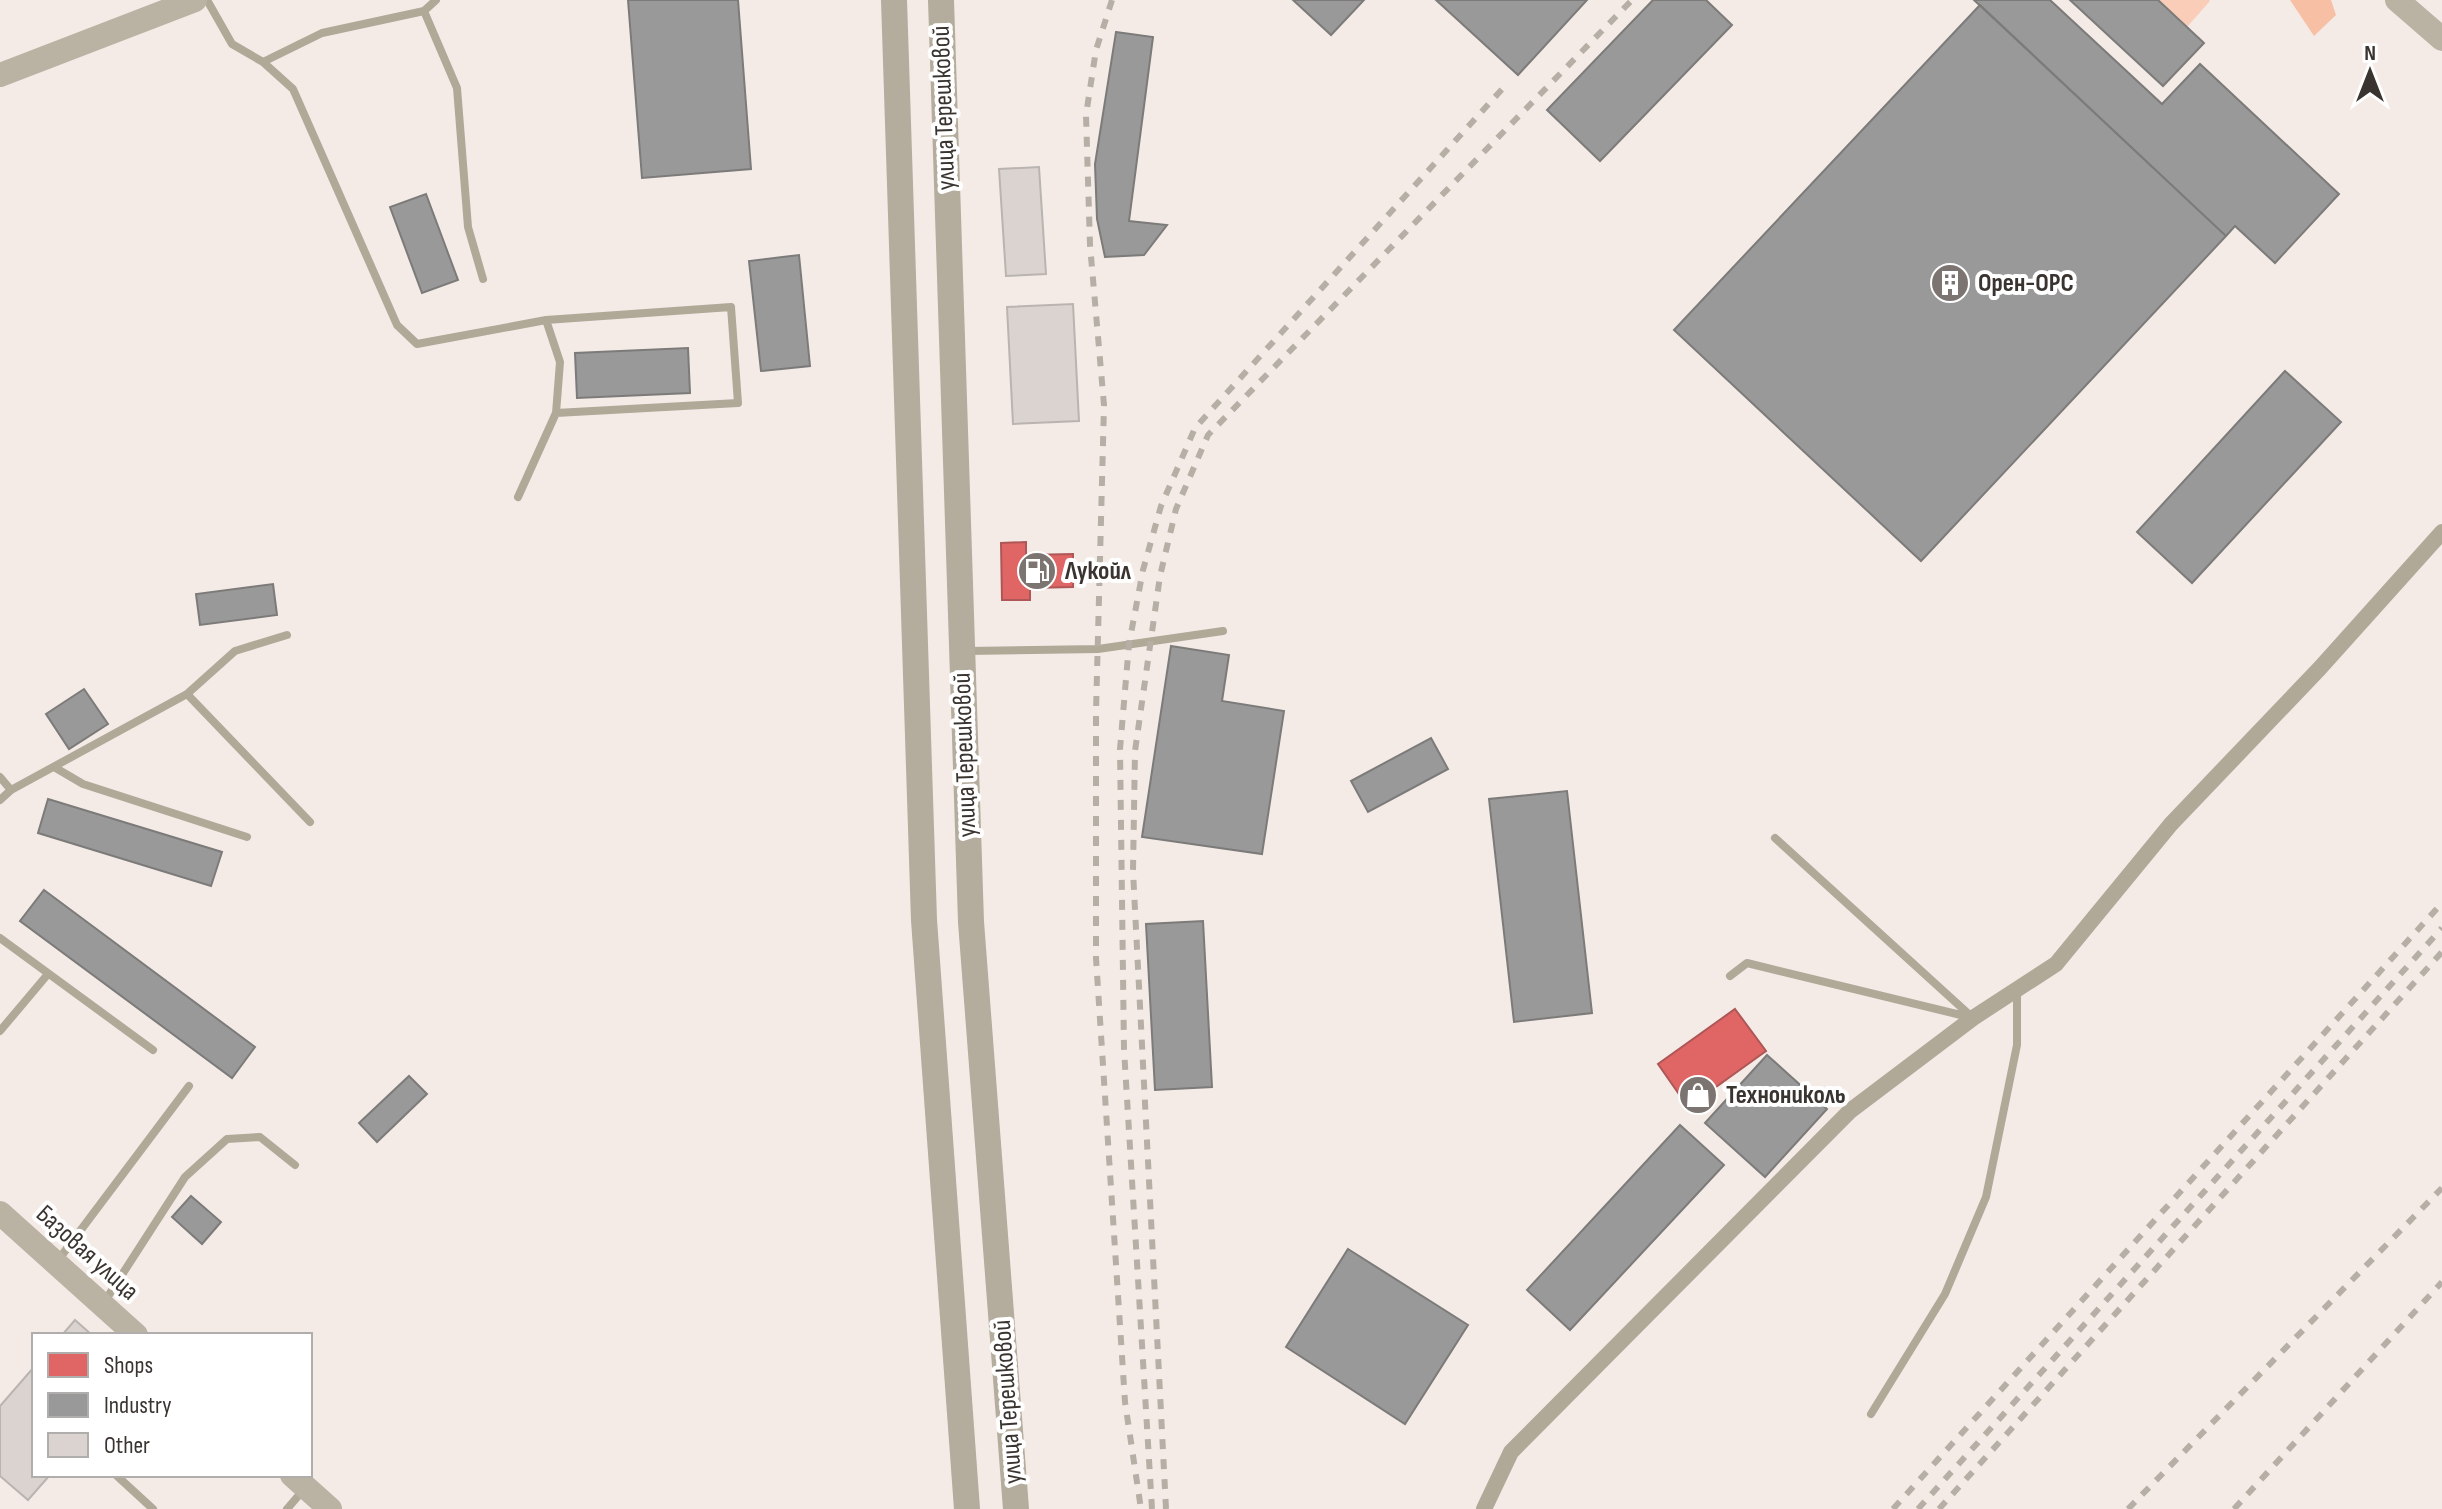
<svg xmlns="http://www.w3.org/2000/svg" width="2442" height="1509" font-family="'Sofia Sans Condensed',sans-serif">
  <rect width="100%" height="100%" fill="#f4ebe7"/>
  <path fill="#facdb8" d="M 2158,0 L 2209,0 L 2210,1 L 2187,27 Z"/>
  <path fill="#f7c0a5" d="M 2290,0 L 2331,0 L 2336,15 L 2314,36 Z"/>
  <path fill="#e06666" stroke="#ae5756" stroke-width="2" d="M 1026,542 L 1026,555 L 1073,554 L 1073,587 L 1030,588 L 1030,600 L 1002,600 L 1001,543 Z
    M 1735,1009 L 1766,1051 L 1688,1107 L 1658,1064 Z"/>
  <path fill="#999" stroke="#7c7b7a" stroke-width="2" d="M 628,0 L 738,0 L 751,169 L 642,178 Z
    M 1293,0 L 1364,0 L 1331,35 Z
    M 1436,0 L 1587,0 L 1518,75 Z
    M 1653,0 L 1706,0 L 1732,25 L 1600,161 L 1547,110 Z
    M 1974,0 L 2050,0 L 2162,104 L 2200,64 L 2339,194 L 2275,263 L 2235,226 L 2226,236 Z
    M 2070,0 L 2158,0 L 2204,43 L 2163,86 Z
    M 1980,5 L 2226,236 L 1921,561 L 1674,330 Z
    M 1116,32 L 1153,37 L 1129,221 L 1167,225 L 1144,255 L 1105,257 L 1097,219 L 1095,164 Z
    M 426,194 L 458,280 L 422,293 L 390,207 Z
    M 799,255 L 810,366 L 761,371 L 749,261 Z
    M 688,348 L 690,393 L 577,398 L 575,353 Z
    M 2285,371 L 2341,422 L 2192,583 L 2137,532 Z
    M 273,584 L 277,615 L 200,625 L 196,594 Z
    M 1171,646 L 1229,655 L 1222,701 L 1284,711 L 1262,854 L 1142,837 Z
    M 84,689 L 108,724 L 69,749 L 46,714 Z
    M 1431,738 L 1448,769 L 1368,812 L 1351,781 Z
    M 1567,791 L 1592,1013 L 1514,1022 L 1489,799 Z
    M 48,799 L 222,852 L 211,886 L 38,833 Z
    M 44,890 L 255,1047 L 232,1078 L 20,921 Z
    M 1203,921 L 1212,1087 L 1155,1090 L 1146,924 Z
    M 1767,1055 L 1827,1109 L 1765,1177 L 1705,1123 Z
    M 409,1076 L 427,1094 L 377,1142 L 359,1123 Z
    M 1680,1125 L 1724,1165 L 1570,1330 L 1527,1290 Z
    M 191,1196 L 221,1222 L 202,1244 L 172,1217 Z
    M 1348,1249 L 1468,1325 L 1405,1424 L 1286,1347 Z"/>
  <path fill="#dad3cf" stroke="#bab4b1" stroke-width="2" d="M 1039,167 L 1046,274 L 1006,276 L 999,169 Z
    M 1073,304 L 1079,421 L 1013,424 L 1007,307 Z
    M 75,1320 L 92,1335 L 62,1335 Z
    M 34,1367 L 34,1475 L 50,1475 L 28,1500 L 0,1476 L 0,1406 Z"/>
  <g fill="none" stroke-linecap="round" stroke-linejoin="round">
    <path stroke="#b0a998" stroke-width="8" d="M 207,0 L 232,44 L 263,62 L 293,89 L 397,325 L 417,344 L 546,320 L 731,307 L 738,403 L 556,413 L 560,362 L 546,320
      M 424,11 L 436,0
      M 263,62 L 322,33 L 424,11 L 457,88 L 468,227 L 483,279
      M 518,497 L 556,413
      M 966,651 L 1098,649 L 1223,631
      M 187,694 L 310,822
      M 54,767 L 83,784 L 247,837
      M 0,777 L 11,790
      M 0,800 L 11,790 L 187,694 L 235,651 L 287,635
      M 0,938 L 153,1050
      M 1730,976 L 1747,963 L 1973,1018 L 1775,838
      M 0,1031 L 48,974
      M 59,1259 L 189,1086
      M 105,1301 L 185,1177 L 227,1139 L 260,1137 L 295,1165
      M 1871,1414 L 1945,1294 L 1986,1197 L 2017,1045 L 2017,990
      M 116,1475 L 153,1509
      M 287,1509 L 305,1488"/>
    <path stroke="#b0a998" stroke-width="16" d="M 1484,1509 L 1511,1452 L 1850,1111 L 1973,1018 L 2056,964 L 2171,824 L 2320,668 L 2442,532"/>
    <path stroke="#bab2a3" stroke-width="24" d="M 2397,0 L 2442,39
      M 0,75 L 195,0
      M 0,1213 L 136,1335
      M 292,1475 L 330,1509"/>
    <path stroke="#b4ac9d" stroke-width="26" d="M 894,0 L 924,920 L 967,1509
      M 941,0 L 971,922 L 1016,1509"/>
    <path stroke="#b5afa5" stroke-width="6" stroke-dasharray="10 10" stroke-linecap="butt" d="M 1112,0 L 1096,50 L 1086,115 L 1090,245 L 1104,405 L 1096,712 L 1096,958 L 1125,1402 L 1141,1509
      M 1152,1509 L 1124,1049 L 1120,749 L 1129,644 L 1143,570 L 1161,506 L 1195,428 L 1504,87
      M 1166,1509 L 1133,871 L 1135,751 L 1160,576 L 1176,509 L 1208,435 L 1632,0
      M 1893,1509 L 2442,903
      M 1918,1509 L 2442,928
      M 1939,1509 L 2442,952
      M 2128,1509 L 2442,1188
      M 2234,1509 L 2442,1282"/>
  </g>
  <defs>
    <symbol id="building-disc" viewBox="-11 -11 22 22"><circle r="9.5" fill="#7b7471" stroke="#fff"/><path d="M-4-6H4V6H1V3H-1V6H-4ZM-2.5-4.3h1.7v1.8h-1.7ZM.8-4.3h1.7v1.8H.8ZM-2.5-1h1.7V.8h-1.7ZM.8-1h1.7V.8H.8Z" fill="#fff"/></symbol>
    <symbol id="fuel-disc" viewBox="-11 -11 22 22"><circle r="9.5" fill="#7b7471" stroke="#fff"/><path d="M-5.5-6h7V0h2V4h1.3V-2.5L3-4.5l.8-.8L6-3V5H2.5V1h-1V6h-7ZM-4.2-4.7v3.2H.2V-4.7Z" fill="#fff"/></symbol>
    <symbol id="shop-disc" viewBox="-11 -11 22 22"><circle r="9.5" fill="#7b7471" stroke="#fff"/><path d="M-5-2.5h2.3a2.7 3.5 0 0 1 5.4 0H5L5.5 6h-11ZM-1.5-2.5h3a1.5 2.3 0 0 0-3 0Z" fill="#fff"/></symbol>
  </defs>
  <g fill-rule="evenodd">
    <use href="#building-disc" x="1928" y="261" width="44" height="44"/>
    <use href="#fuel-disc" x="1015" y="549" width="44" height="44"/>
    <use href="#shop-disc" x="1676" y="1073" width="44" height="44"/>
  </g>
  <g text-anchor="middle" dominant-baseline="central" stroke-width="8" stroke-linejoin="round" paint-order="stroke">
    <g font-size="26" fill="#3a3431" stroke="#fff">
      <text transform="translate(944 108) rotate(-92)">улица Терешковой</text>
      <text transform="translate(965 755) rotate(-92)">улица Терешковой</text>
      <text transform="translate(87 1253) rotate(42)">Базовая улица</text>
      <text transform="translate(1008 1402) rotate(-94)">улица Терешковой</text>
    </g>
    <g font-size="26" font-weight="bold" fill="#3a3431" stroke="#fff" text-anchor="start">
      <text x="1978" y="283">Орен-ОРС</text>
      <text x="1065" y="571">Лукойл</text>
      <text x="1726" y="1095">Технониколь</text>
    </g>
  </g>
  <rect x="32" y="1333" width="280" height="144" fill="#ffffff" stroke="#b0aead" stroke-width="2"/>
  <rect x="48" y="1353" width="40" height="24" fill="#e06666" stroke="#b0aead" stroke-width="2"/>
  <text x="104" y="1373" font-size="24" fill="#3a3431">Shops</text>
  <rect x="48" y="1393" width="40" height="24" fill="#999999" stroke="#b0aead" stroke-width="2"/>
  <text x="104" y="1413" font-size="24" fill="#3a3431">Industry</text>
  <rect x="48" y="1433" width="40" height="24" fill="#dad3cf" stroke="#b0aead" stroke-width="2"/>
  <text x="104" y="1453" font-size="24" fill="#3a3431">Other</text>
  <g transform="translate(2370 72)" stroke="#ffffff" stroke-width="6" paint-order="stroke">
  <path d="M0-6L14 30L0 20L-14 30Z" fill="#3a3431"/>
  <text y="-12" font-size="22" font-weight="bold" text-anchor="middle" fill="#3a3431">N</text>
  </g>
</svg>
